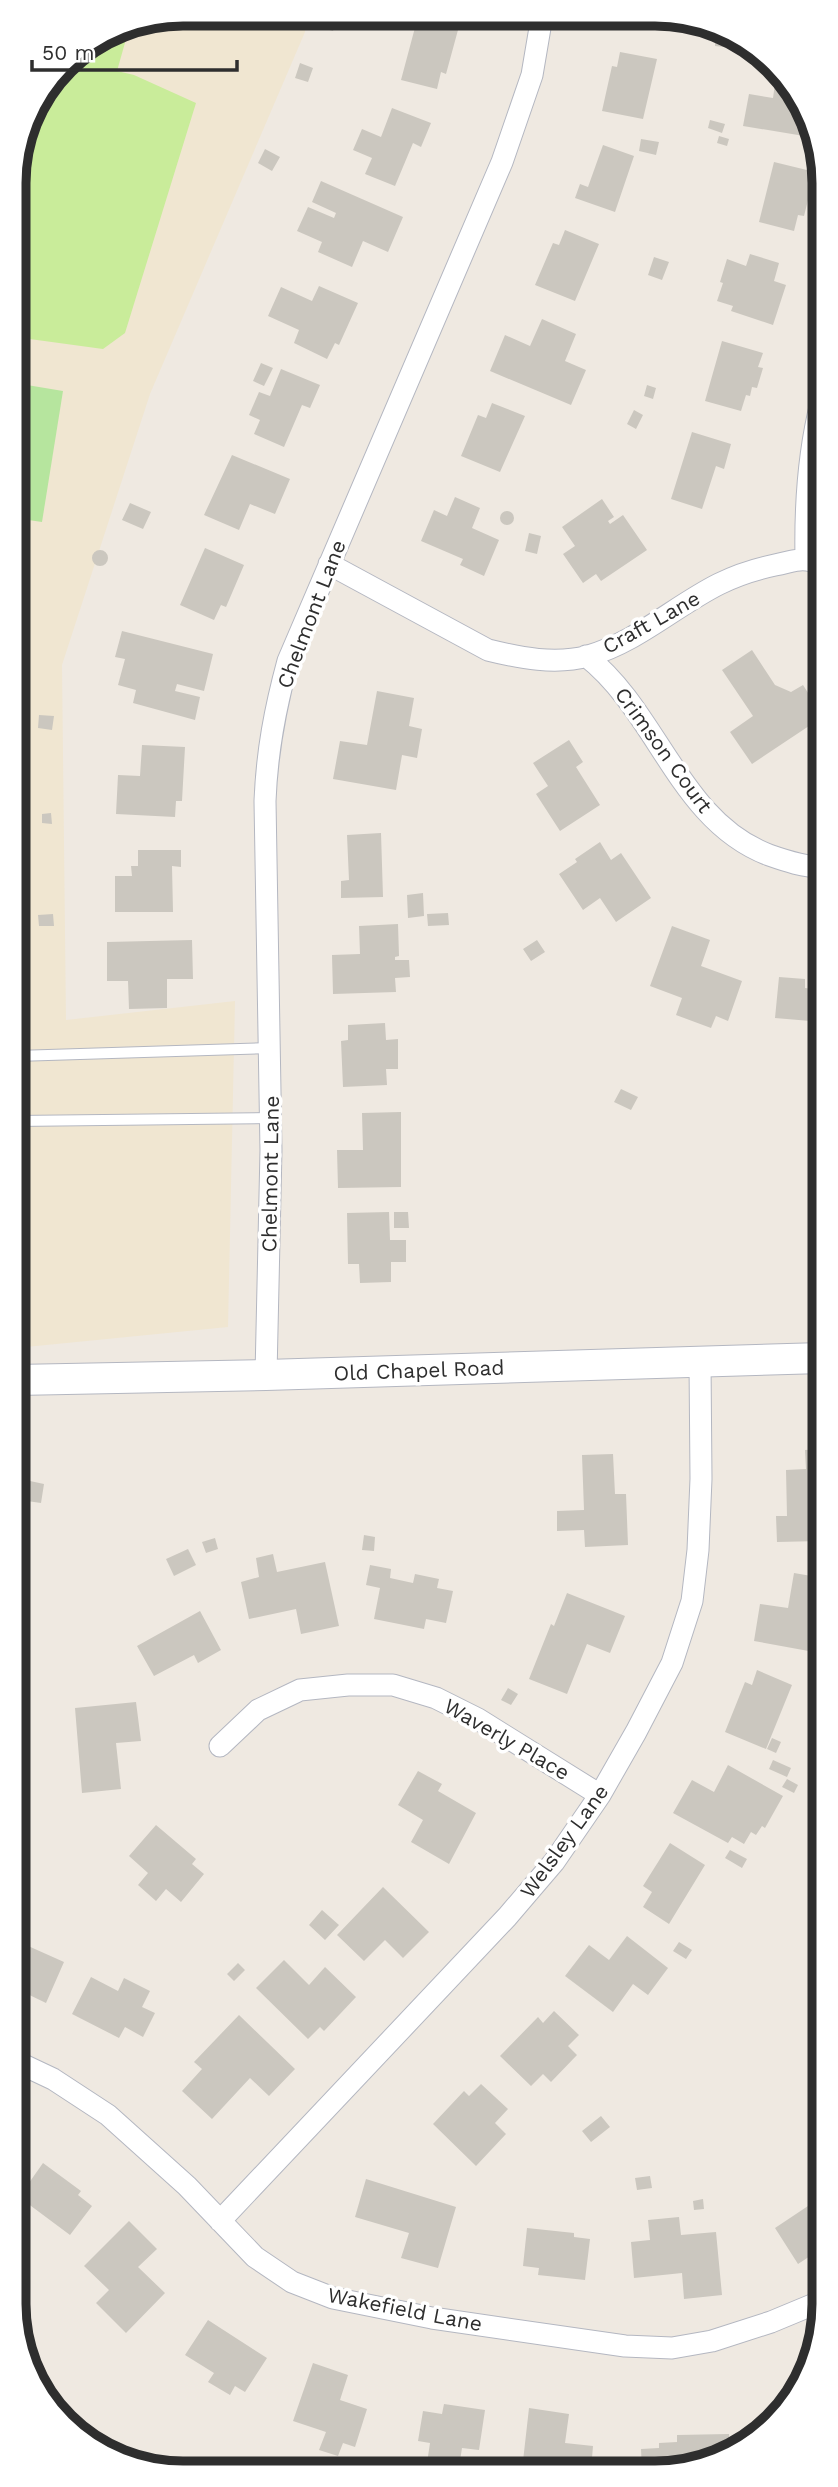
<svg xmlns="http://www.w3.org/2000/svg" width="838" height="2487" font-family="'Work Sans',sans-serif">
  <rect width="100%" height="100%" fill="#efe9e1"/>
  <path fill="#f0e6d1" d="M 183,14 L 305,15 L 305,32 L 150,394 L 62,665 L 66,1020 L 235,1001 L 228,1327 L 16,1348 L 14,172 L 32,108 L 71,56 L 119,27 Z"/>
  <path fill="#b6e59e" d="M 15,383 L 63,391 L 42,522 L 15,518 Z"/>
  <path fill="#c9ec9a" d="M 130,25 L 117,71 L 134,75 L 196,103 L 125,333 L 103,349 L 15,337 L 14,172 L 32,108 L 71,56 L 119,27 Z"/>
  <path fill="#cbc7bf" d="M 318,15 L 338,15 L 333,31 L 315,26 Z
    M 627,17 L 680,17 L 679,24 L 627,19 Z
    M 417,20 L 458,30 L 446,74 L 441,72 L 437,89 L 401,80 Z
    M 715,37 L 725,38 L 724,47 L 715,46 Z
    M 620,52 L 657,59 L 643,119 L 602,111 L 612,66 L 617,67 Z
    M 300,63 L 313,68 L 308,82 L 295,78 Z
    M 777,69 L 806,123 L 804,136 L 743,126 L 749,94 L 773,98 Z
    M 392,108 L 431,123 L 421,147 L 413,143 L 395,186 L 365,174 L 372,158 L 353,150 L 362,129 L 381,137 Z
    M 710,120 L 725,124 L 722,133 L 708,128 Z
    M 719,136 L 729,139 L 727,146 L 717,143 Z
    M 641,139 L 659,142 L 656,155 L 639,151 Z
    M 603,145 L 634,156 L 615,212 L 575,198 L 580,184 L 588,187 Z
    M 265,149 L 280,157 L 272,171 L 258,163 Z
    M 774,162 L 815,172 L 804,216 L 798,215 L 794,231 L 759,222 Z
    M 321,181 L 403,217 L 388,252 L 363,241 L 352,267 L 318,252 L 322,242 L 297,231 L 308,207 L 334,218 L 336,213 L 312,202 Z
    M 565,230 L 599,244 L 575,301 L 535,285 L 553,243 L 559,245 Z
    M 750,254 L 779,263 L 774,281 L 786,285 L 773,325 L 731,311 L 733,306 L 717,301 L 723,283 L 720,282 L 727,259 L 746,266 Z
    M 654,257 L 669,262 L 662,280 L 648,275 Z
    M 319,286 L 358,303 L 339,345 L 335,343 L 327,359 L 294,343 L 299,330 L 268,316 L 281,287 L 312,301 Z
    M 542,319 L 576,334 L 565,361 L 586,370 L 571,405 L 490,371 L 505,335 L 530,346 Z
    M 722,341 L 763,353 L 758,367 L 763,368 L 757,388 L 752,387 L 750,396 L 746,395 L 741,411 L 705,401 Z
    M 261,363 L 273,368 L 264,386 L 253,381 Z
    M 281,369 L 320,385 L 310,408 L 302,405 L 284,447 L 254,434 L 260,420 L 249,415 L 259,392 L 270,396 Z
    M 647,385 L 656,388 L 653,399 L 644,396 Z
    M 492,403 L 525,416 L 500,472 L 461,456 L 478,415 L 486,418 Z
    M 634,410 L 643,415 L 636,429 L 627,424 Z
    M 692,432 L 731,444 L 724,469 L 716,466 L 702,509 L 671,499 Z
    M 232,455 L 290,479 L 275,514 L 250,504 L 239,530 L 204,515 Z
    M 455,497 L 480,508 L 472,528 L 499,540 L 484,576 L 460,565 L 463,559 L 421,541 L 434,510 L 447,516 Z
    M 602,499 L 614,517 L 608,521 L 610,524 L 623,515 L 647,550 L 601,581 L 596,574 L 583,583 L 563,554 L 575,546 L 562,527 Z
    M 130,503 L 151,512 L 143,529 L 122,520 Z
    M500 518a7 7 0 1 1 14 0a7 7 0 1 1-14 0Z
    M 529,533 L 541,536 L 537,554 L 525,551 Z
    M 205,548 L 244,565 L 226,607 L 221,605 L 214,620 L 180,605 Z
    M92 558a8 8 0 1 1 16 0a8 8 0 1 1-16 0Z
    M 122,631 L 213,654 L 204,691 L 177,684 L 175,691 L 200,697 L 195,720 L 133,703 L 136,690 L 118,685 L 125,659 L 115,657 Z
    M 752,650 L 775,685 L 791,692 L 803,685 L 821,713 L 821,718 L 752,764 L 730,732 L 753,716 L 722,670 Z
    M 377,691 L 414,698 L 409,726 L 422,729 L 417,758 L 402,755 L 396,790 L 333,779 L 340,741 L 367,745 Z
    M 39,715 L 54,716 L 52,730 L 38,728 Z
    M 569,740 L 583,762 L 576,767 L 600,805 L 560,831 L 536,794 L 548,786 L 533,763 Z
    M 142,745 L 185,747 L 182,801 L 176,801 L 175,817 L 116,814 L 118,775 L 140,776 Z
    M 51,813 L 52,824 L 42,823 L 42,814 Z
    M 381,833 L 383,897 L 341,898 L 341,881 L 349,880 L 347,835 Z
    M 600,842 L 611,860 L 621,853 L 651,898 L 616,922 L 600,898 L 583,910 L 559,874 L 577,862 L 575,859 Z
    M 138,850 L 181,850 L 181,867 L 172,866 L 173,912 L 115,912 L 115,876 L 132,876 L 131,866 L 138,866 Z
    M 423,893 L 424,916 L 408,918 L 407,895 Z
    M 448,913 L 449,925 L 428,926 L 427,914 Z
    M 53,914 L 54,926 L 39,926 L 38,915 Z
    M 398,924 L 399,956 L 395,957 L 395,960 L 409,960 L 410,977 L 395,978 L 396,992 L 333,994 L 332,955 L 360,954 L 359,926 Z
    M 672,926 L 710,940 L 701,966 L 742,981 L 728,1021 L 716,1016 L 711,1028 L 676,1015 L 682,998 L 650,986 Z
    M 192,940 L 193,979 L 167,979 L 167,1008 L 129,1009 L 128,981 L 107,981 L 107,942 Z
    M 537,940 L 545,952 L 531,961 L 523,949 Z
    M 779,977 L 805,979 L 805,988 L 822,990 L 822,1022 L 775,1018 Z
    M 385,1023 L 386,1040 L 398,1039 L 398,1069 L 386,1069 L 387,1085 L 343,1087 L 341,1041 L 348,1040 L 348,1025 Z
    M 621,1089 L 638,1097 L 631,1110 L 614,1102 Z
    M 401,1112 L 401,1187 L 338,1188 L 337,1150 L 363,1150 L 362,1113 Z
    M 389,1212 L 390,1240 L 406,1240 L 406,1262 L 391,1262 L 391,1282 L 360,1283 L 359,1264 L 348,1264 L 347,1213 Z
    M 394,1212 L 408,1212 L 409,1228 L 394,1228 Z
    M 822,1449 L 822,1475 L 819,1477 L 820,1541 L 777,1542 L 776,1516 L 787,1516 L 786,1470 L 806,1469 L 805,1450 Z
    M 613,1454 L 615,1494 L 626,1494 L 628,1545 L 585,1547 L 584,1530 L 557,1531 L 557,1511 L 584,1510 L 582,1455 Z
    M 30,1481 L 44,1484 L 41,1503 L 27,1501 Z
    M 364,1535 L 375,1537 L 374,1551 L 362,1550 Z
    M 215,1538 L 218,1549 L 206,1553 L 202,1542 Z
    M 188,1549 L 196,1565 L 174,1576 L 166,1559 Z
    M 273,1554 L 277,1572 L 325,1562 L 339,1626 L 301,1634 L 296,1609 L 249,1619 L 241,1582 L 259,1577 L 256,1558 Z
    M 370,1565 L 391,1569 L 390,1578 L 413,1583 L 415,1574 L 439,1579 L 437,1588 L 453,1591 L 446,1623 L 426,1619 L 424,1629 L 374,1619 L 380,1588 L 366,1585 Z
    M 794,1573 L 823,1578 L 823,1621 L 820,1620 L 814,1652 L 754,1641 L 760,1604 L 788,1608 Z
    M 567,1593 L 625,1616 L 610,1653 L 587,1644 L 567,1694 L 529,1679 L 551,1624 L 554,1626 Z
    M 200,1611 L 221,1650 L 198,1663 L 194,1655 L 154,1676 L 137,1646 Z
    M 757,1670 L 792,1685 L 766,1749 L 725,1732 L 745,1682 L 752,1685 Z
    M 508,1688 L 518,1694 L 511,1705 L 501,1700 Z
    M 136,1702 L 141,1741 L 116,1743 L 121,1789 L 82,1793 L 75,1708 Z
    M 772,1738 L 781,1742 L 776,1753 L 767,1749 Z
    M 773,1760 L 791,1768 L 787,1777 L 769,1769 Z
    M 728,1765 L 783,1796 L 765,1828 L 762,1826 L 756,1835 L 751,1832 L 744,1844 L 732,1837 L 728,1843 L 673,1813 L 692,1780 L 714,1792 Z
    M 418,1771 L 442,1784 L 438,1791 L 476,1813 L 449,1864 L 411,1842 L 423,1820 L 398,1805 Z
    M 787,1779 L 798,1785 L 794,1793 L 782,1787 Z
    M 156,1825 L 196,1859 L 192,1864 L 204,1874 L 181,1902 L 166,1889 L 156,1901 L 138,1885 L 148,1873 L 129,1856 Z
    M 670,1843 L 705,1865 L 669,1924 L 643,1907 L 652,1892 L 643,1886 Z
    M 730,1850 L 747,1859 L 742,1868 L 725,1858 Z
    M 383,1887 L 429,1932 L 403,1958 L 385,1940 L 364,1961 L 337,1935 Z
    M 322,1910 L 339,1925 L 325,1940 L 309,1925 Z
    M 627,1936 L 668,1968 L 648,1995 L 633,1984 L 613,2012 L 565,1976 L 589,1945 L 609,1960 Z
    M 17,1941 L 64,1962 L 46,2003 L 17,1989 Z
    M 679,1942 L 692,1950 L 686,1959 L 673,1951 Z
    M 284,1960 L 309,1985 L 325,1967 L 356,1997 L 324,2031 L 320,2027 L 308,2039 L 256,1988 Z
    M 238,1963 L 245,1970 L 234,1981 L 227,1974 Z
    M 91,1977 L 118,1991 L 124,1978 L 150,1991 L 142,2007 L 155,2013 L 143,2037 L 125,2027 L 119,2038 L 72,2014 Z
    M 554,2011 L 579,2035 L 568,2046 L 577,2055 L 551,2082 L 543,2074 L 531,2086 L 500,2056 L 538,2017 L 543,2023 Z
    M 239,2015 L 295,2069 L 269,2096 L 250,2078 L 212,2119 L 182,2091 L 202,2069 L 194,2062 Z
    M 481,2084 L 508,2109 L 495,2123 L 506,2134 L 476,2166 L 433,2124 L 464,2091 L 469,2096 Z
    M 601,2116 L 610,2127 L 591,2142 L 582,2131 Z
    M 43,2163 L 81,2191 L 78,2195 L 92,2206 L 70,2235 L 19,2197 Z
    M 650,2176 L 652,2188 L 637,2190 L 635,2178 Z
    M 366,2179 L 456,2207 L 438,2268 L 401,2258 L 409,2233 L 355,2217 Z
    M 823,2196 L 824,2247 L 798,2264 L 775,2228 Z
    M 703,2199 L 704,2209 L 694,2210 L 693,2201 Z
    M 679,2217 L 681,2235 L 716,2232 L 722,2295 L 684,2299 L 682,2273 L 634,2278 L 631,2242 L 650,2240 L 648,2220 Z
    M 129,2221 L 157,2249 L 138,2267 L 165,2293 L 126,2333 L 96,2303 L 109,2290 L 84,2266 Z
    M 527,2228 L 574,2233 L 574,2237 L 590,2239 L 585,2280 L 538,2275 L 539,2268 L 523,2266 Z
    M 208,2320 L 267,2358 L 245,2392 L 235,2386 L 230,2395 L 208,2382 L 214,2373 L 185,2355 Z
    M 313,2363 L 348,2375 L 340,2400 L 367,2409 L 355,2447 L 343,2443 L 338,2456 L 319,2450 L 326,2432 L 293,2421 Z
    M 444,2404 L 485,2410 L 479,2450 L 462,2448 L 459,2467 L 427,2463 L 430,2443 L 418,2441 L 423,2411 L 442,2414 Z
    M 529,2408 L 569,2414 L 565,2443 L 593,2446 L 591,2470 L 522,2470 Z
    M 729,2434 L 730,2454 L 688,2470 L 642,2470 L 641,2449 L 659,2448 L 659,2443 L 677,2442 L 677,2435 Z"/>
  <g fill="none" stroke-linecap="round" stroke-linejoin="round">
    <defs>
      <path id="lane" d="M 16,1056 L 270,1048
        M 16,1121 L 271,1118"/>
      <path id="street" d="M 806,558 C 805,506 808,454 821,403
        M 329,564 L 488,650 C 520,658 556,665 588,656 C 637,642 675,606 719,584 C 737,575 756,569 775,565 C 796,561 801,556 821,564
        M 586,656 C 658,712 679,821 769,855 C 786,861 804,867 822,867
        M 266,1375 L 271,1150 L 265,801 C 267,751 275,709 288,661 L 502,162 L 532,75 L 542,16
        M 220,1746 L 258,1710 L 300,1690 L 348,1685 L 393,1685 L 436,1698 L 478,1719 L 600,1795
        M 17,2062 L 53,2079 L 108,2115 L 187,2186 L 255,2257 L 292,2282 L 333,2298 L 432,2318 L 625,2346 L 672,2348 L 712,2341 L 771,2322 L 824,2300
        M 220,2221 L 507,1917 L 554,1862 L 600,1795 L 636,1732 L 672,1663 L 692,1601 L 698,1550 L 701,1479 L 700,1362"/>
      <path id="secondary" d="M 16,1380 L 266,1375 L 822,1358"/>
    </defs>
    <use href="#lane" stroke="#b4b7c1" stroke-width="12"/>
    <use href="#street" stroke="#b4b7c1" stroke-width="23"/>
    <use href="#secondary" stroke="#b4b7c1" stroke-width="32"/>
    <use href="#lane" stroke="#fff" stroke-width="10"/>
    <use href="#street" stroke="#fff" stroke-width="21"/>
    <use href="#secondary" stroke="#fff" stroke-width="30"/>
  </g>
  <g text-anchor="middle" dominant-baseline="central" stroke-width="7" stroke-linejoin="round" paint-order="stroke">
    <g font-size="21" fill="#2e2e2e" stroke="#fff">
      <text transform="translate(311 614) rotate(-69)">Chelmont Lane</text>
      <text transform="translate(651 622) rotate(-29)">Craft Lane</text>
      <text transform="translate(664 750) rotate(54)">Crimson Court</text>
      <text transform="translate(270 1174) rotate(-89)">Chelmont Lane</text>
      <text transform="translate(419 1370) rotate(-2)">Old Chapel Road</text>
      <text transform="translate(507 1739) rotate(30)">Waverly Place</text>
      <text transform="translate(564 1841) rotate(-54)">Welsley Lane</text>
      <text transform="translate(405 2309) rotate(11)">Wakefield Lane</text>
    </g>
  </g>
  <path d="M0 0H838V2487H0ZM183 26H655A157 157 0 0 1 812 183V2304A157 157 0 0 1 655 2461H183A157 157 0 0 1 26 2304V183A157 157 0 0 1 183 26Z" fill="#fff" fill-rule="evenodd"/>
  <path fill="none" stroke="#2e2e2e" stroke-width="9" d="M183 26H655A157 157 0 0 1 812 183V2304A157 157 0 0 1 655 2461H183A157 157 0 0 1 26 2304V183A157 157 0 0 1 183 26Z"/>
  <path d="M32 60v10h205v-10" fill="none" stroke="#2e2e2e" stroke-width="3.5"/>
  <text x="42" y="60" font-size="21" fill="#2e2e2e" stroke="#ffffff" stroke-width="5" paint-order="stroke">50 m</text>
</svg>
